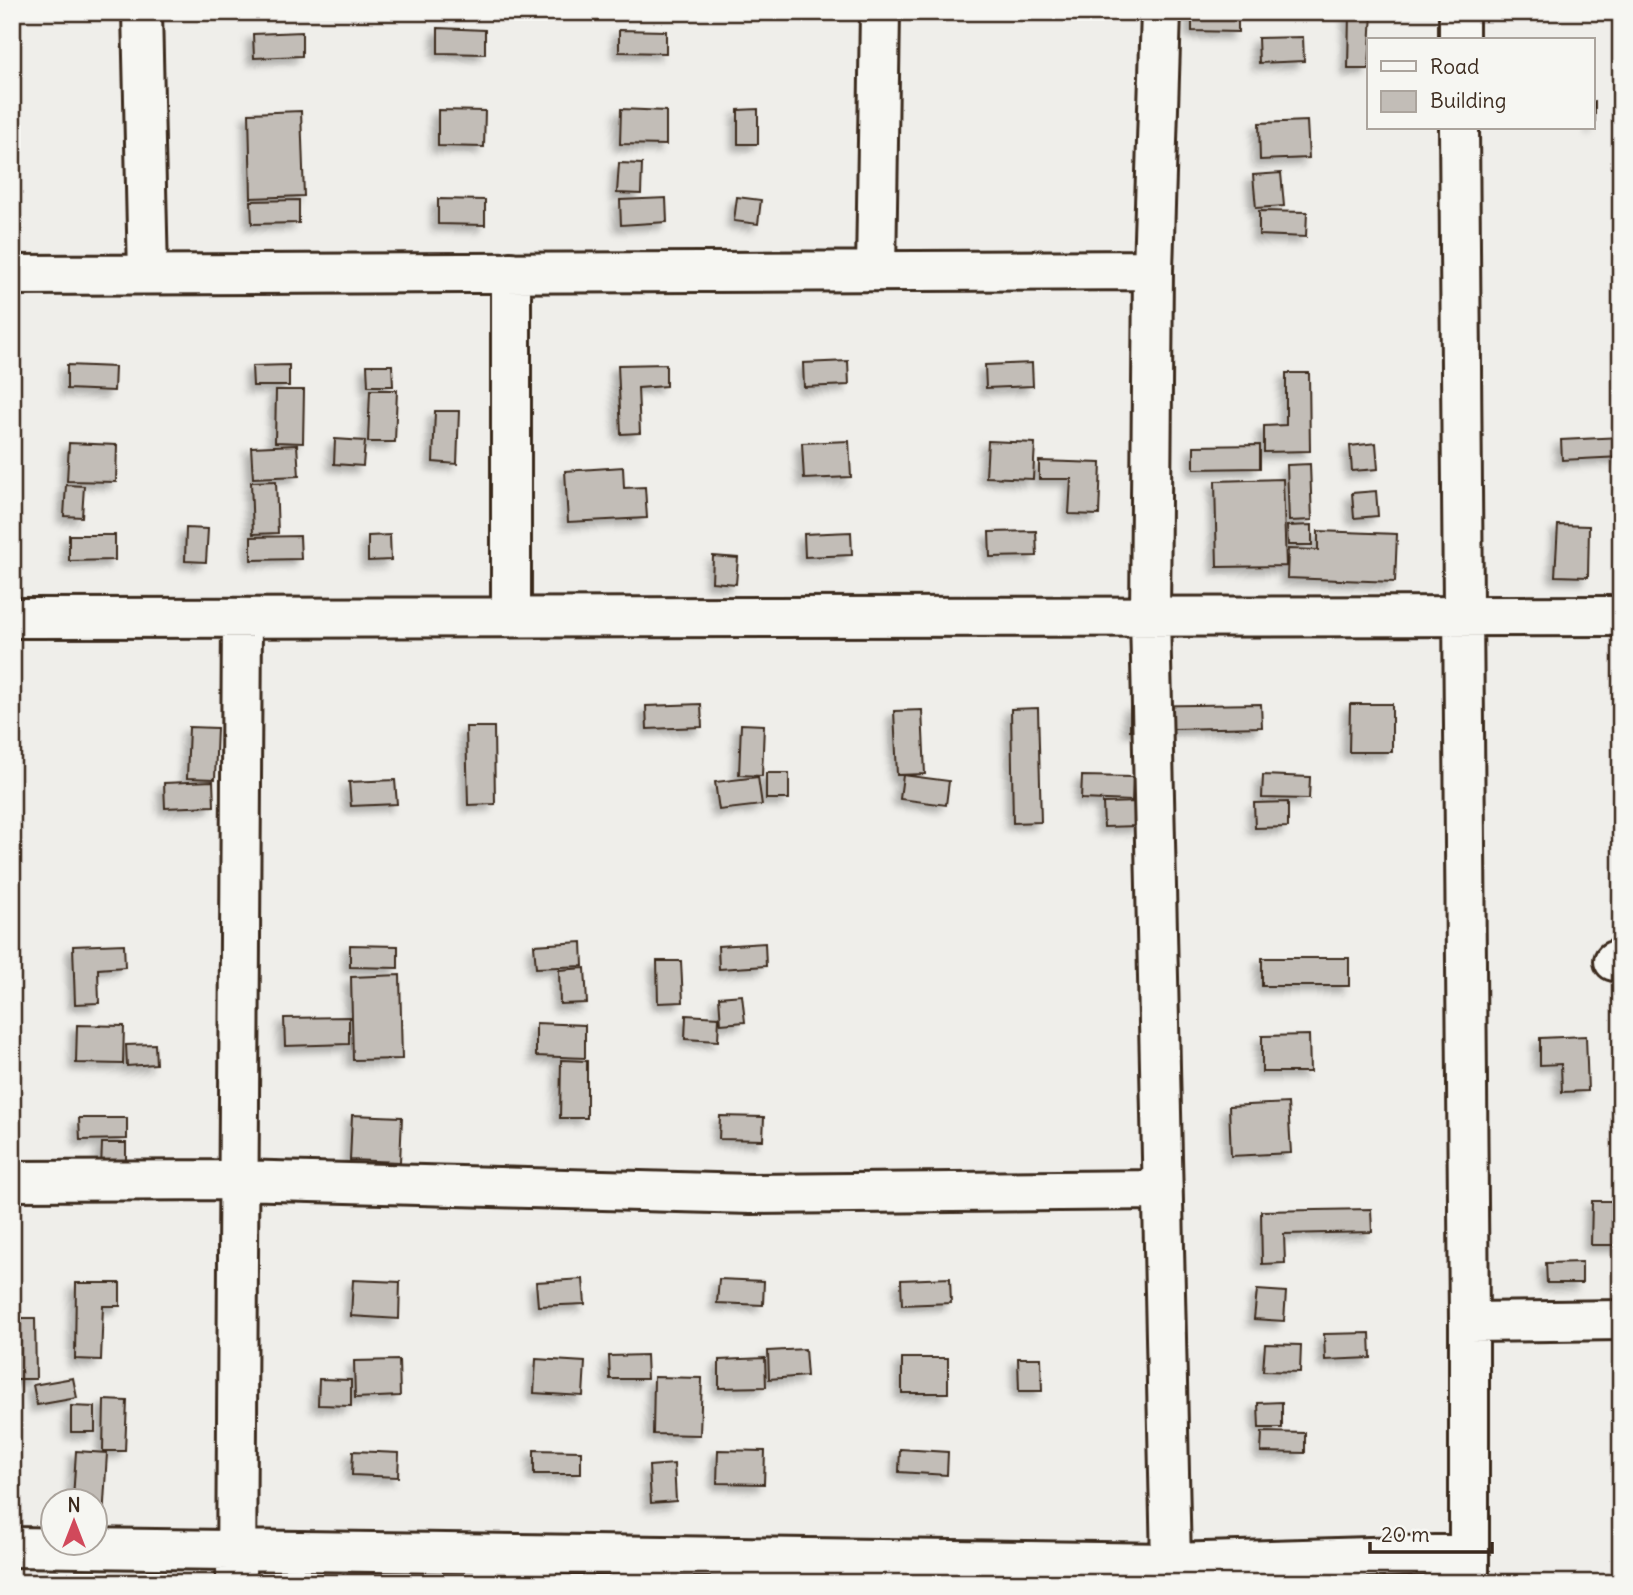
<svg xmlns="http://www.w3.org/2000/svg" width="1633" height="1595" font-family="Delius,sans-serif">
  <defs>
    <filter id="shadow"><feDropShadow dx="-6" dy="6" stdDeviation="3.5" flood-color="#0004"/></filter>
  </defs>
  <rect width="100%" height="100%" fill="#efeeea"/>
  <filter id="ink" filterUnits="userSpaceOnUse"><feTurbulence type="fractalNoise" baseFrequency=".0143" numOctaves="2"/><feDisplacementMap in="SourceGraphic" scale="14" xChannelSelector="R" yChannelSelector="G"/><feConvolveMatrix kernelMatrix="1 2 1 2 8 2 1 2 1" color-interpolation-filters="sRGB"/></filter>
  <g filter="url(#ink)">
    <path fill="#c2bdb7" stroke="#3b2a1e" stroke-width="2" filter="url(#shadow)" d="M 1192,12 L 1238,12 L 1238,32 L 1192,31 Z
      M 1349,12 L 1372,12 L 1369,69 L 1348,69 Z
      M 438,28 L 485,30 L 485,54 L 438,53 Z
      M 619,30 L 666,31 L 666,53 L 619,52 Z
      M 302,32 L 302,56 L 254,58 L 253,34 Z
      M 1303,37 L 1304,61 L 1259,63 L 1258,38 Z
      M 1593,102 L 1595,102 L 1595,127 L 1593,127 Z
      M 621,109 L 666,111 L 666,145 L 620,144 Z
      M 758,109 L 758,144 L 738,144 L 738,110 Z
      M 438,110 L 485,111 L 484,147 L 438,146 Z
      M 301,111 L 304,196 L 251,198 L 249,113 Z
      M 1307,121 L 1309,158 L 1260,160 L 1259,123 Z
      M 619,163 L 642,164 L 641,194 L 617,193 Z
      M 1281,173 L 1284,206 L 1256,208 L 1253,175 Z
      M 737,197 L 761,200 L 758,224 L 734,221 Z
      M 666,198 L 667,222 L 621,225 L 620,200 Z
      M 438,199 L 485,200 L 485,225 L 438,224 Z
      M 299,200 L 299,223 L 252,224 L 251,201 Z
      M 1259,211 L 1307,212 L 1306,237 L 1259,235 Z
      M 848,361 L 849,385 L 804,387 L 803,363 Z
      M 1032,363 L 1033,386 L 986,388 L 985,365 Z
      M 666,364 L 666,386 L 638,388 L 640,433 L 621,434 L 618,365 Z
      M 67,365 L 115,367 L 114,391 L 67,389 Z
      M 289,365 L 289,386 L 253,386 L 252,366 Z
      M 367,365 L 392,365 L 393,386 L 368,386 Z
      M 1286,373 L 1309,373 L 1310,451 L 1264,452 L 1264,426 L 1286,425 Z
      M 276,390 L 304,390 L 303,443 L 275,442 Z
      M 370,390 L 397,390 L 395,442 L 368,442 Z
      M 435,411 L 459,411 L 457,464 L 433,462 Z
      M 1621,437 L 1621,457 L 1562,460 L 1561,440 Z
      M 335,439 L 365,441 L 363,466 L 334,464 Z
      M 849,441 L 851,477 L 804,479 L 802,443 Z
      M 988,441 L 1035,443 L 1033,479 L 986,477 Z
      M 69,443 L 117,445 L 116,482 L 67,481 Z
      M 1376,443 L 1378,469 L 1352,471 L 1350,446 Z
      M 297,445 L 299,476 L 253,478 L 251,447 Z
      M 1260,445 L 1260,468 L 1194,469 L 1194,446 Z
      M 1039,461 L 1101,463 L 1099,515 L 1069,514 L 1071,479 L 1039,479 Z
      M 1310,464 L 1312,520 L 1289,521 L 1287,465 Z
      M 623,467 L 624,488 L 645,487 L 647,518 L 568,522 L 565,471 Z
      M 1283,479 L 1286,566 L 1217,567 L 1215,481 Z
      M 276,481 L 278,533 L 253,534 L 251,482 Z
      M 66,485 L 84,486 L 82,517 L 64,516 Z
      M 1376,491 L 1378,516 L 1354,518 L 1352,493 Z
      M 1312,525 L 1312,545 L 1288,545 L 1287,526 Z
      M 1558,525 L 1589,526 L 1588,577 L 1555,576 Z
      M 186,528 L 208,529 L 206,562 L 185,561 Z
      M 1036,531 L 1037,556 L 990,557 L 989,532 Z
      M 1318,531 L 1397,534 L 1395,582 L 1287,578 L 1288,549 L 1318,550 Z
      M 851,532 L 852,555 L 805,557 L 804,534 Z
      M 69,535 L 115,535 L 115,560 L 69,561 Z
      M 390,535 L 391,560 L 368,561 L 368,536 Z
      M 300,536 L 301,559 L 251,560 L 251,537 Z
      M 713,556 L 738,558 L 736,584 L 712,582 Z
      M 701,704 L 702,727 L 647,729 L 646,706 Z
      M 1261,704 L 1262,727 L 1130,730 L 1130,706 Z
      M 1350,704 L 1392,704 L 1392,752 L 1349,752 Z
      M 1038,708 L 1041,822 L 1013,823 L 1011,709 Z
      M 922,710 L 925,774 L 897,775 L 894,711 Z
      M 741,724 L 764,725 L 762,776 L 739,775 Z
      M 189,727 L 217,728 L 215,779 L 187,778 Z
      M 466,727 L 494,727 L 495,804 L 468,805 Z
      M 766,773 L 789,773 L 789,799 L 766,799 Z
      M 903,775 L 949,781 L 946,805 L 900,799 Z
      M 1263,775 L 1310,777 L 1309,799 L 1262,798 Z
      M 1082,776 L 1133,777 L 1132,801 L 1081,799 Z
      M 758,777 L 762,805 L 719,810 L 715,782 Z
      M 395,780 L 397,804 L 351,806 L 349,782 Z
      M 213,781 L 214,806 L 165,808 L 164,783 Z
      M 1138,802 L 1139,826 L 1104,827 L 1103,803 Z
      M 1288,802 L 1288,827 L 1255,828 L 1254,803 Z
      M 582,942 L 583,966 L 536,968 L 534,945 Z
      M 765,943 L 766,966 L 719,969 L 718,946 Z
      M 124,944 L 125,967 L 98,969 L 99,1003 L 75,1004 L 73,946 Z
      M 350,945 L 398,946 L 398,968 L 350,967 Z
      M 1262,958 L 1349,958 L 1349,986 L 1262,986 Z
      M 657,961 L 681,961 L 683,1002 L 658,1003 Z
      M 585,968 L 587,1003 L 560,1004 L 559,970 Z
      M 400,975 L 402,1059 L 353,1060 L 351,977 Z
      M 742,995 L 745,1022 L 721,1024 L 719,997 Z
      M 686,1015 L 719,1017 L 718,1041 L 685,1039 Z
      M 349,1017 L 349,1044 L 285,1046 L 284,1018 Z
      M 536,1023 L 585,1025 L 585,1058 L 536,1056 Z
      M 77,1025 L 124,1026 L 123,1064 L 76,1063 Z
      M 1309,1035 L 1310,1072 L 1262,1072 L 1262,1036 Z
      M 1586,1036 L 1588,1091 L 1562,1092 L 1561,1064 L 1540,1065 L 1540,1038 Z
      M 155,1044 L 156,1064 L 127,1066 L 126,1045 Z
      M 561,1060 L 587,1061 L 587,1118 L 560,1118 Z
      M 1288,1103 L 1291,1153 L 1231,1156 L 1229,1106 Z
      M 352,1115 L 402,1117 L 400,1162 L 350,1160 Z
      M 720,1116 L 764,1117 L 763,1140 L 719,1139 Z
      M 79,1118 L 127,1118 L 127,1139 L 80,1140 Z
      M 102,1143 L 126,1143 L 126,1169 L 101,1169 Z
      M 1592,1201 L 1621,1201 L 1621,1245 L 1591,1245 Z
      M 1371,1209 L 1372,1232 L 1284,1234 L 1285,1263 L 1262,1264 L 1261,1211 Z
      M 1582,1262 L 1582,1283 L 1547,1283 L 1546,1263 Z
      M 950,1278 L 951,1303 L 902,1305 L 901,1280 Z
      M 583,1279 L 585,1304 L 538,1306 L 536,1282 Z
      M 719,1279 L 764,1281 L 763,1305 L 717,1303 Z
      M 353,1280 L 400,1282 L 399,1319 L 351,1316 Z
      M 76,1283 L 120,1283 L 120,1306 L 103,1306 L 101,1360 L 75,1359 Z
      M 1257,1290 L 1286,1292 L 1284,1321 L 1254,1319 Z
      M 12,1318 L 35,1318 L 36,1379 L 12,1379 Z
      M 1370,1333 L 1371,1358 L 1325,1360 L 1324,1334 Z
      M 1265,1344 L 1301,1345 L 1300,1372 L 1263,1371 Z
      M 805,1349 L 807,1376 L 769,1379 L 768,1351 Z
      M 646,1355 L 647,1379 L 610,1379 L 609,1356 Z
      M 765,1358 L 766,1387 L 719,1388 L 719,1360 Z
      M 902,1358 L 948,1358 L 948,1393 L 902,1393 Z
      M 1018,1358 L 1041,1358 L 1042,1391 L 1019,1391 Z
      M 536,1359 L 585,1362 L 583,1396 L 534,1393 Z
      M 399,1360 L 400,1396 L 355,1398 L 354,1361 Z
      M 654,1377 L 702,1378 L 700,1435 L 653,1434 Z
      M 73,1378 L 77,1398 L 37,1405 L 33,1385 Z
      M 319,1379 L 351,1380 L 351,1406 L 318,1405 Z
      M 104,1400 L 127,1401 L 125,1451 L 103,1451 Z
      M 1282,1402 L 1282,1428 L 1259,1428 L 1258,1403 Z
      M 71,1406 L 95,1407 L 95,1432 L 71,1432 Z
      M 1262,1432 L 1305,1433 L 1305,1453 L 1261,1452 Z
      M 900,1449 L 948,1452 L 947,1475 L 899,1472 Z
      M 534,1450 L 581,1451 L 581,1474 L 534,1474 Z
      M 718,1450 L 765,1451 L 764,1484 L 717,1483 Z
      M 76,1451 L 107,1453 L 103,1519 L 94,1519 L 94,1500 L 73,1500 Z
      M 353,1451 L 399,1453 L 398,1477 L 352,1475 Z
      M 674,1464 L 676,1501 L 651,1503 L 649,1466 Z"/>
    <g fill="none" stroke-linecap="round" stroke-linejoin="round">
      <defs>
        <path id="minor" d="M 142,12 L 148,274
          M 1161,12 L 1153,270 L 1150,616 L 1171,1563
          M 1459,40 L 1459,12
          M 1459,128 L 1469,1322 L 1469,1583
          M 876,271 L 880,12
          M 511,272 L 511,617
          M 12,275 L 1153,270
          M 12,618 L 1621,616
          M 1614,961 L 1621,961
          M 12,1181 L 238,1180 L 752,1194 L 1162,1190
          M 1469,1322 L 1621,1320
          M 12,1547 L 1171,1563 L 1469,1554
          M 236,1583 L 242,618"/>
      </defs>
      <use href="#minor" stroke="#3b2a1e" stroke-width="44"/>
      <use href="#minor" stroke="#f6f6f2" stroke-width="38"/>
    </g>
  </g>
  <rect width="1633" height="1595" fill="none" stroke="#f6f6f2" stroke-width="42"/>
  <rect x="21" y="21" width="1591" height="1553" fill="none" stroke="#3b2a1e" stroke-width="2.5" filter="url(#ink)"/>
  <rect x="1367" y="38" width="228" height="91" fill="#f6f6f2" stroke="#aba49d" stroke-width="2"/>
  <rect x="1381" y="61" width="35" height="10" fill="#f6f6f2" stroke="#aba49d" stroke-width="2"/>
  <text x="1430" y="74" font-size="21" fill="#3b2a1e">Road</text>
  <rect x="1381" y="91" width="35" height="21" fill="#c2bdb7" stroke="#aba49d" stroke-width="2"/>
  <text x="1430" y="108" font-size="21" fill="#3b2a1e">Building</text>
  <g transform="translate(74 1522)"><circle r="33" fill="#f6f6f2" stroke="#aba49d" stroke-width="2"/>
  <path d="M0-5L12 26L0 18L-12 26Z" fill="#d1495b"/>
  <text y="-10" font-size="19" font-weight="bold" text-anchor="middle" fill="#3b2a1e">N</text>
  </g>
  <path d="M1370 1542v10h122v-10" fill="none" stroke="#3b2a1e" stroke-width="3.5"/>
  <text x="1381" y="1542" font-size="21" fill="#3b2a1e" stroke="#f6f6f2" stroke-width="5" paint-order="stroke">20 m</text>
</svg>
